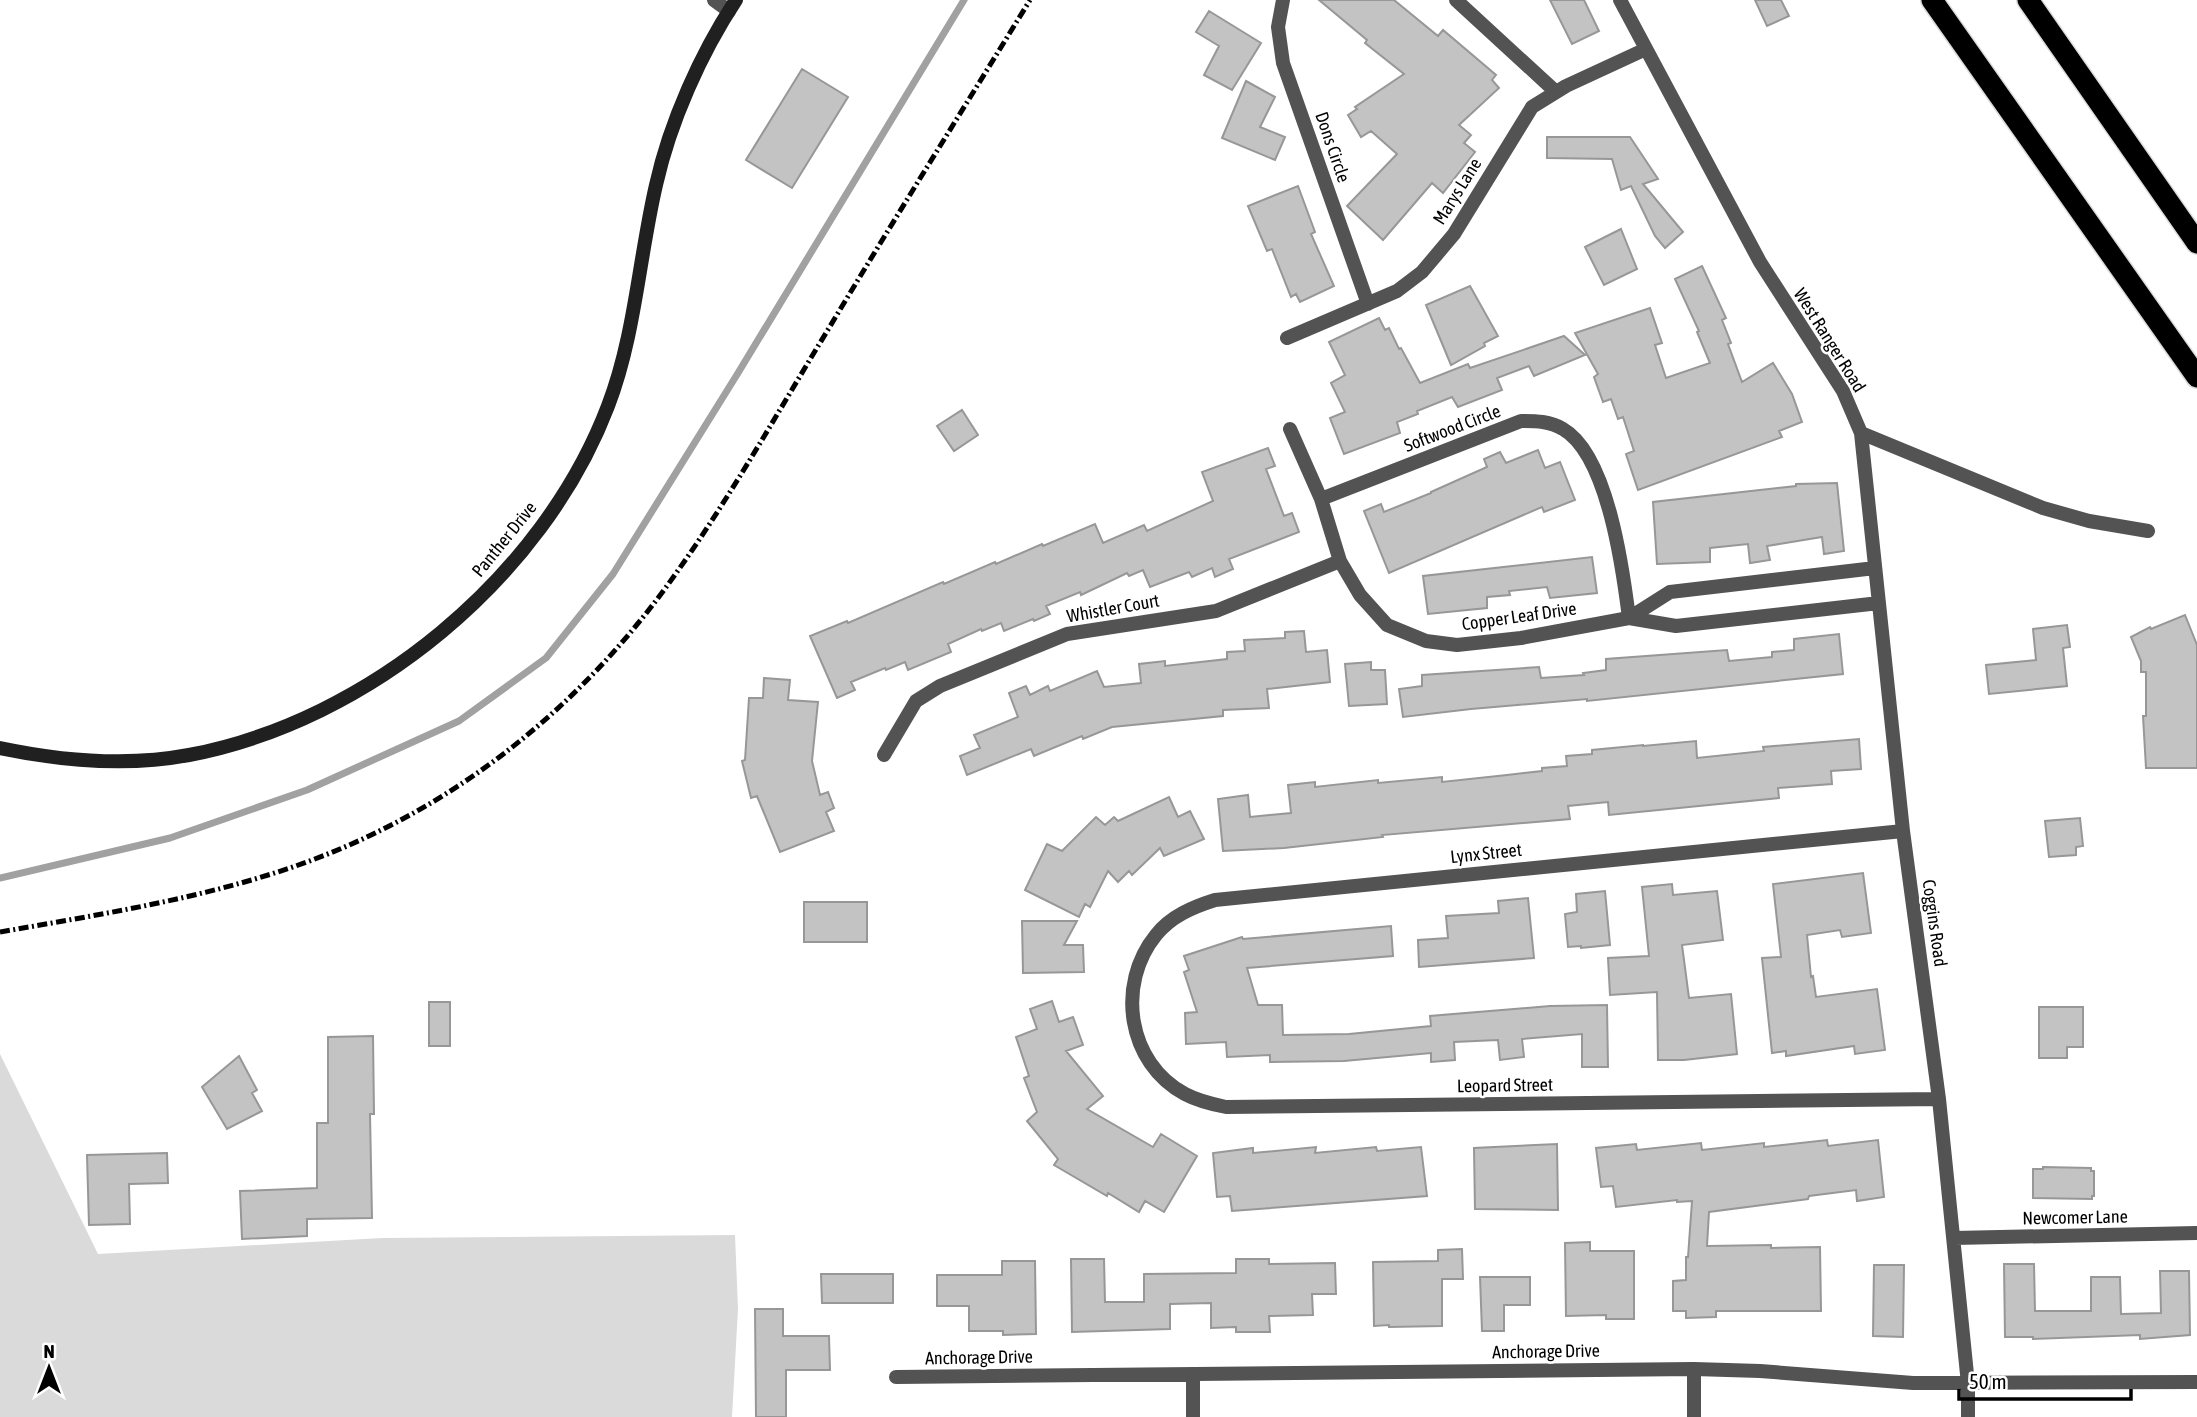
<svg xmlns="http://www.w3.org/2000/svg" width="2197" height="1417" font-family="'Asap Condensed',sans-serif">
  <rect width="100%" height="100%" fill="#fff"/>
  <path fill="#dadada" d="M 0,1054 L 98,1254 L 382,1238 L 735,1235 L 738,1309 L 732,1417 L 0,1417 Z"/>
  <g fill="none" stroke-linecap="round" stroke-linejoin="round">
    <path stroke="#a1a1a1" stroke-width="7" d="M 0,878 L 170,838 L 307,790 L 459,721 L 546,658 L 613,574 L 738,373 L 964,0"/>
  </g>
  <path fill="#c3c3c3" stroke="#979797" stroke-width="2" d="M 1319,0 L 1394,0 L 1438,36 L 1443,30 L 1496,75 L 1492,80 L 1499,88 L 1459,125 L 1471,135 L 1464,143 L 1475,152 L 1443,193 L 1432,183 L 1383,240 L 1347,206 L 1397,154 L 1371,131 L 1361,137 L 1348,115 L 1357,109 L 1355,107 L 1404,74 L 1365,43 L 1367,40 Z
    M 1550,0 L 1584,0 L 1599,31 L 1572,44 Z
    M 1755,0 L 1781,0 L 1789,16 L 1767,26 Z
    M 1209,11 L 1261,43 L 1232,90 L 1204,75 L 1219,46 L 1196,32 Z
    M 802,69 L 848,97 L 792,188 L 746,160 Z
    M 1246,81 L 1275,97 L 1260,127 L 1285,137 L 1275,160 L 1222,138 Z
    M 1547,137 L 1630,137 L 1658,179 L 1643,184 L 1683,232 L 1665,248 L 1655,236 L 1631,186 L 1621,190 L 1612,159 L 1547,158 Z
    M 1298,186 L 1315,232 L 1311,234 L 1334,286 L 1300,302 L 1296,294 L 1291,297 L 1272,249 L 1267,251 L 1248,206 Z
    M 1621,229 L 1637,269 L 1604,285 L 1585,247 Z
    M 1702,266 L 1726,318 L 1722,320 L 1731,343 L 1728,344 L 1742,382 L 1773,363 L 1792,394 L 1802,422 L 1779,431 L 1782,437 L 1638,490 L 1626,454 L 1634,451 L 1623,417 L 1618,419 L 1611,399 L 1603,402 L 1594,377 L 1598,374 L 1575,333 L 1650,308 L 1662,343 L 1655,345 L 1666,378 L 1710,363 L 1697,332 L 1699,331 L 1675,279 Z
    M 1470,286 L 1498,336 L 1484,343 L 1485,346 L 1451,365 L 1426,305 Z
    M 1379,318 L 1385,330 L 1389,328 L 1399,349 L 1401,348 L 1420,383 L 1468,364 L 1470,368 L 1564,336 L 1585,355 L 1534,376 L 1529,366 L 1497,378 L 1502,390 L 1458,407 L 1452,397 L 1417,411 L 1418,414 L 1397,422 L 1400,433 L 1344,454 L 1330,418 L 1345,412 L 1331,383 L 1345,375 L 1329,342 Z
    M 962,410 L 978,435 L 954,451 L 937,426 Z
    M 1268,448 L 1275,466 L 1266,469 L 1284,516 L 1292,513 L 1299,532 L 1229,559 L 1233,569 L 1215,577 L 1212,568 L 1192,577 L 1189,572 L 1150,587 L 1143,570 L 1129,576 L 1127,573 L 1081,595 L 1080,592 L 1046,606 L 1050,614 L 1034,621 L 1033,619 L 1004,631 L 1001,623 L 982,631 L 981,629 L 948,644 L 951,652 L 908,670 L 905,662 L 886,670 L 885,668 L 851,682 L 855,690 L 837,698 L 810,636 L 847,621 L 848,623 L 943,582 L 944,584 L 995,562 L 996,564 L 1042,544 L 1043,546 L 1095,524 L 1103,543 L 1144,525 L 1147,531 L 1213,501 L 1202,472 Z
    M 1538,450 L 1545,468 L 1560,462 L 1575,500 L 1544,512 L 1542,507 L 1389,573 L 1364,511 L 1381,504 L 1384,512 L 1431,493 L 1431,492 L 1487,467 L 1484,459 L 1500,452 L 1506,463 Z
    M 1837,483 L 1844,551 L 1824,554 L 1822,537 L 1767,546 L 1770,560 L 1750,563 L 1748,544 L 1710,548 L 1710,562 L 1657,564 L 1653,502 L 1796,486 L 1796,484 Z
    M 1592,557 L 1597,593 L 1550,598 L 1547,587 L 1509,591 L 1510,595 L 1487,597 L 1487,608 L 1428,614 L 1423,576 Z
    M 2185,615 L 2197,645 L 2197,768 L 2146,768 L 2143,716 L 2146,716 L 2146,672 L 2141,672 L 2141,661 L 2131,637 L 2150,627 L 2151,629 Z
    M 2067,625 L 2070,647 L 2063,648 L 2067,686 L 1989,694 L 1986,665 L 2036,660 L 2033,629 Z
    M 1304,631 L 1306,652 L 1327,650 L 1330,682 L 1267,689 L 1269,708 L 1223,710 L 1223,716 L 1112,727 L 1083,739 L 1082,736 L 1034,756 L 1031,749 L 967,775 L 960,756 L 980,748 L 974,735 L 1018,717 L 1009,693 L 1026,686 L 1030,695 L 1048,686 L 1050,691 L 1097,671 L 1104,687 L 1141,683 L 1139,664 L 1165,661 L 1165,666 L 1227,659 L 1227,652 L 1245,651 L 1244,640 L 1285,638 L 1285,632 Z
    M 1839,634 L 1843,674 L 1587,701 L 1587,699 L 1471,709 L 1403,717 L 1399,689 L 1422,686 L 1422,675 L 1539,667 L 1541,678 L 1584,675 L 1583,673 L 1606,670 L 1606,659 L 1727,650 L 1729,661 L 1772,657 L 1772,652 L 1794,650 L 1794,639 Z
    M 1371,662 L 1371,670 L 1385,670 L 1387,704 L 1349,706 L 1345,664 Z
    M 764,678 L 790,680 L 788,700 L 818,702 L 812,761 L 820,795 L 828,792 L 834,808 L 826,812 L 834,831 L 780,852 L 757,796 L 751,798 L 742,761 L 745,760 L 749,698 L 763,698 Z
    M 1859,739 L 1861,769 L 1831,771 L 1832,784 L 1778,788 L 1779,798 L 1609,815 L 1608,802 L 1568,806 L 1570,819 L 1382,835 L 1383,837 L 1284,848 L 1223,851 L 1218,799 L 1248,795 L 1250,817 L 1291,813 L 1288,785 L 1315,782 L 1315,787 L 1378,780 L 1378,783 L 1442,777 L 1442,782 L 1507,775 L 1542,771 L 1542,768 L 1567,766 L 1566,756 L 1592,754 L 1592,750 L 1643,745 L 1643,746 L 1696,741 L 1697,758 L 1764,751 L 1763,747 Z
    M 1169,797 L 1178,817 L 1190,811 L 1204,839 L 1164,856 L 1160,848 L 1132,875 L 1129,871 L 1118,882 L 1108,871 L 1090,907 L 1085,904 L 1079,917 L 1025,890 L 1047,844 L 1062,851 L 1096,817 L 1105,825 L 1114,817 L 1118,821 Z
    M 2080,818 L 2083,846 L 2076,847 L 2076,855 L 2049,857 L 2045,821 Z
    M 1863,873 L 1871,933 L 1842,937 L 1840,930 L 1807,935 L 1811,977 L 1813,976 L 1816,997 L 1877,989 L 1885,1050 L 1855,1054 L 1854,1046 L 1786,1056 L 1786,1051 L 1772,1053 L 1762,958 L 1781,957 L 1773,884 Z
    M 1672,884 L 1673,895 L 1717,891 L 1723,940 L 1682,945 L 1689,998 L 1731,994 L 1737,1054 L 1684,1060 L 1658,1060 L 1657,992 L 1610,995 L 1608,958 L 1649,956 L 1642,887 Z
    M 1605,891 L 1610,945 L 1581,948 L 1581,946 L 1568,947 L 1565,914 L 1577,912 L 1576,894 Z
    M 1528,898 L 1534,958 L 1419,967 L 1418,940 L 1448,938 L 1446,916 L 1499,913 L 1498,901 Z
    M 804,902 L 867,902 L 867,942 L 804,942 Z
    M 1022,921 L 1077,921 L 1064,945 L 1083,945 L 1084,972 L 1023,973 Z
    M 1391,926 L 1393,956 L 1247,968 L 1258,1005 L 1282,1005 L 1283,1035 L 1349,1034 L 1431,1026 L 1430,1016 L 1550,1006 L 1607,1005 L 1608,1067 L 1582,1067 L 1582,1034 L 1522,1039 L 1524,1057 L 1500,1060 L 1498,1040 L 1454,1042 L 1455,1060 L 1431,1062 L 1431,1053 L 1344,1061 L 1270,1062 L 1270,1055 L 1227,1057 L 1226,1042 L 1186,1044 L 1185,1013 L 1197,1012 L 1184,972 L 1189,970 L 1184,956 L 1242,937 L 1243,939 Z
    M 1052,1001 L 1059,1022 L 1073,1017 L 1083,1045 L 1066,1051 L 1103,1096 L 1087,1109 L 1153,1147 L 1161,1134 L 1197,1156 L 1164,1212 L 1145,1201 L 1139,1212 L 1108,1193 L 1107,1196 L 1054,1165 L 1058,1159 L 1027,1121 L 1037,1112 L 1024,1078 L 1029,1076 L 1016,1037 L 1037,1029 L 1030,1009 Z
    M 429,1002 L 450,1002 L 450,1046 L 429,1046 Z
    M 2039,1007 L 2083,1007 L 2083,1047 L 2067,1047 L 2067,1058 L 2039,1058 Z
    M 373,1036 L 374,1114 L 370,1114 L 372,1218 L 307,1219 L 307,1236 L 242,1239 L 240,1191 L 317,1188 L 317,1123 L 328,1123 L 328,1037 Z
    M 239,1056 L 257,1090 L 252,1093 L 262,1111 L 227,1129 L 202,1087 Z
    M 1827,1140 L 1828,1146 L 1878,1140 L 1884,1197 L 1857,1201 L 1856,1190 L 1809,1196 L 1808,1199 L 1709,1212 L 1707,1246 L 1771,1245 L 1771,1248 L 1820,1247 L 1821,1311 L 1716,1311 L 1716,1317 L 1686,1318 L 1686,1311 L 1673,1311 L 1673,1281 L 1686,1280 L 1686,1257 L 1688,1257 L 1692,1201 L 1677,1202 L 1677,1200 L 1616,1207 L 1613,1186 L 1601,1187 L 1596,1148 L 1636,1144 L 1637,1150 L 1701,1143 L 1702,1150 L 1764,1143 L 1764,1147 Z
    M 1557,1144 L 1558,1210 L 1475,1209 L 1474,1148 Z
    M 1316,1147 L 1315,1153 L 1376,1147 L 1377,1151 L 1421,1147 L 1427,1196 L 1232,1211 L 1230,1196 L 1217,1197 L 1213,1153 L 1253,1148 L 1253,1153 Z
    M 167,1153 L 168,1183 L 129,1184 L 130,1224 L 89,1225 L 87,1155 Z
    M 2043,1167 L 2091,1168 L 2091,1171 L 2094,1171 L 2094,1196 L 2092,1196 L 2092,1199 L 2033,1198 L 2033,1169 L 2043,1169 Z
    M 1590,1242 L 1590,1251 L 1634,1251 L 1634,1319 L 1606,1319 L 1606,1315 L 1566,1316 L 1565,1243 Z
    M 1462,1249 L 1463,1279 L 1442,1279 L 1442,1326 L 1389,1327 L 1389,1325 L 1374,1326 L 1373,1262 L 1438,1261 L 1438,1250 Z
    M 1071,1259 L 1104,1259 L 1105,1302 L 1144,1302 L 1144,1274 L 1236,1273 L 1236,1259 L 1269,1259 L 1269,1264 L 1335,1263 L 1336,1294 L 1312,1294 L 1313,1315 L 1269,1316 L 1270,1332 L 1236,1332 L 1236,1327 L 1211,1328 L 1211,1303 L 1170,1304 L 1170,1329 L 1072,1332 Z
    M 1002,1261 L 1035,1261 L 1036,1334 L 1003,1335 L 1003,1331 L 969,1331 L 969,1306 L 937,1306 L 937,1275 L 1002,1275 Z
    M 2004,1264 L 2034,1264 L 2035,1311 L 2091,1311 L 2091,1277 L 2120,1277 L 2121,1314 L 2161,1313 L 2160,1271 L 2189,1271 L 2190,1335 L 2140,1339 L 2140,1335 L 2033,1339 L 2033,1337 L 2005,1337 Z
    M 1874,1265 L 1904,1265 L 1903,1337 L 1873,1336 Z
    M 821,1274 L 893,1274 L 893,1303 L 822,1303 Z
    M 1480,1277 L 1530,1277 L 1530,1305 L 1504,1305 L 1504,1331 L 1482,1331 Z
    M 755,1309 L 783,1309 L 783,1336 L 829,1336 L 830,1370 L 786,1370 L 786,1417 L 756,1417 Z"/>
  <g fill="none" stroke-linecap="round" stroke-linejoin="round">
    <defs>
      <path id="highway" d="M 1932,0 L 2197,377
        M 2028,0 L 2197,243"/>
    </defs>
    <use href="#highway" stroke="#dbdbdb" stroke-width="24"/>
    <path stroke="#535353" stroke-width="14" d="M 714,0 L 729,11
      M 1283,0 L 1278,27 L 1283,63 L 1368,304
      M 1456,0 L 1556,92
      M 1620,0 L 1760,262 L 1843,391 L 1861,433 L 1903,831 L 1939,1099 L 1968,1384 L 1968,1417
      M 1287,338 L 1397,291 L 1422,272 L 1454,234 L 1532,107 L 1566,86 L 1646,49
      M 1290,429 L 1321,499 L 1340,561 L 1360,595 L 1387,625 L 1426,641 L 1457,645 L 1521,638 L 1629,618 L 1676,626 L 1879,603
      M 1861,433 L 2043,508 L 2089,521 L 2148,531
      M 1321,499 L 1521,421 C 1536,421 1550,421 1563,429 C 1608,455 1623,570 1629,618
      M 1629,618 L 1670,592 L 1875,568
      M 884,755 L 916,701 L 940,686 L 1067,634 L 1216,611 L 1340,561
      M 1903,831 L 1215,900 C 1193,907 1171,916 1156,935 C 1116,984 1127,1063 1185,1094 C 1198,1101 1211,1104 1226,1107 L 1939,1099
      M 1954,1238 L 2197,1233
      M 1694,1369 L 1694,1417
      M 1193,1374 L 1193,1417
      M 896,1377 L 1694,1369 L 1760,1371 L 1913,1383 L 2197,1382"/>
    <path stroke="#202020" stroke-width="14" d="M 0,748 C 62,761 126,767 189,755 C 369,721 543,577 608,406 C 635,336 639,258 656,185 C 670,122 701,53 736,0"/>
    <use href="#highway" stroke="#000" stroke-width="21"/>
    <path stroke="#000" stroke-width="5" stroke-dasharray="10 3.5 2 3.5" stroke-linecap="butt" d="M 0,932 C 125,910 254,891 369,836 C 485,781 584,697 661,594 C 722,512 773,420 826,333 C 893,221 962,111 1030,0"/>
  </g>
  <g text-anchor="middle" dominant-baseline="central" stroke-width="5" stroke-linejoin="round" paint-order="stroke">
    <g font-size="18" fill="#000" stroke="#fff">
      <text transform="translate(1333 147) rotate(71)">Dons Circle</text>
      <text transform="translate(1457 191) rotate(-58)">Marys Lane</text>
      <text transform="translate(1830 340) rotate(58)">West Ranger Road</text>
      <text transform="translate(1452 428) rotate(-21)">Softwood Circle</text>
      <text transform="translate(504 539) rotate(-51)">Panther Drive</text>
      <text transform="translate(1113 608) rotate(-10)">Whistler Court</text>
      <text transform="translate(1519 616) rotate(-8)">Copper Leaf Drive</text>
      <text transform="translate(1486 853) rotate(-6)">Lynx Street</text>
      <text transform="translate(1935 923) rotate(82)">Coggins Road</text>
      <text transform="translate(1505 1085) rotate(-1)">Leopard Street</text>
      <text transform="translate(2075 1217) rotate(-1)">Newcomer Lane</text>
      <text transform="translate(1546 1351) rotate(-1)">Anchorage Drive</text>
      <text transform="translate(979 1357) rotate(-1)">Anchorage Drive</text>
    </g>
  </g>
  <g transform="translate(49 1368)" stroke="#ffffff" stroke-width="5" paint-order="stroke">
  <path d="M0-5L12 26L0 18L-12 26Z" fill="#000000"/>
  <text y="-10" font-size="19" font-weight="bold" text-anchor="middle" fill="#000000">N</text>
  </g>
  <path d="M1959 1389v10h172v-10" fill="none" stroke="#000000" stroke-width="3.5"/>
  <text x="1969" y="1389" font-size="21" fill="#000000" stroke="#ffffff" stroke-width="5" paint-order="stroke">50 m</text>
</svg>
